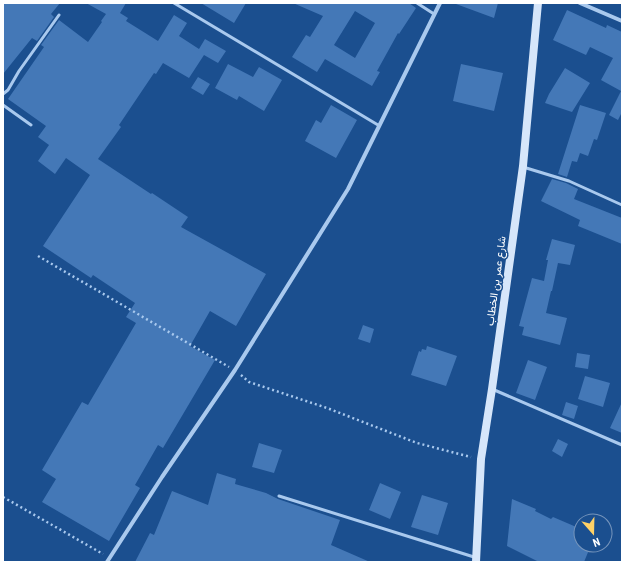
<svg xmlns="http://www.w3.org/2000/svg" width="625" height="565" font-family="'Roboto Condensed',Vazirmatn,sans-serif">
  <rect width="100%" height="100%" fill="#1b4f8f"/>
  <path fill="#4478b7" fill-rule="evenodd" d="M 3,3 L 60,3 L 51,14 L 54,17 L 37,41 L 32,38 L 3,74 Z
    M 86,3 L 126,3 L 120,13 L 128,18 L 126,21 L 158,41 L 174,15 L 187,23 L 179,36 L 199,49 L 205,39 L 226,51 L 218,63 L 204,55 L 189,78 L 163,63 L 156,74 L 154,73 L 119,125 L 121,127 L 98,159 L 151,194 L 152,193 L 188,217 L 181,227 L 266,274 L 236,326 L 210,311 L 190,346 L 215,360 L 163,448 L 158,445 L 135,485 L 140,488 L 109,541 L 42,502 L 56,479 L 42,470 L 82,402 L 88,405 L 136,323 L 126,317 L 135,303 L 93,275 L 91,278 L 43,246 L 90,175 L 66,158 L 55,174 L 38,161 L 49,145 L 38,137 L 46,126 L 8,99 L 44,47 L 41,45 L 59,20 L 88,42 L 102,22 L 101,21 L 106,14 Z
    M 201,3 L 246,3 L 234,23 Z
    M 293,3 L 409,3 L 416,8 L 399,34 L 398,33 L 377,71 L 380,72 L 372,86 L 325,59 L 317,72 L 292,57 L 306,35 L 310,37 L 323,16 ZM 355,11 L 375,23 L 355,58 L 334,45 Z
    M 457,3 L 498,3 L 494,18 L 456,4 Z
    M 567,10 L 606,28 L 607,25 L 622,32 L 622,112 L 618,120 L 609,115 L 621,91 L 601,80 L 613,58 L 590,47 L 586,55 L 553,40 Z
    M 228,64 L 253,77 L 259,67 L 282,80 L 264,111 L 239,96 L 237,100 L 215,88 Z
    M 461,64 L 503,73 L 494,111 L 453,101 Z
    M 565,68 L 590,83 L 572,112 L 545,103 L 549,94 Z
    M 198,77 L 210,84 L 203,95 L 191,88 Z
    M 331,105 L 357,120 L 336,158 L 305,141 L 316,120 L 321,123 Z
    M 580,105 L 606,113 L 597,140 L 594,139 L 588,156 L 580,153 L 577,162 L 572,161 L 567,177 L 558,174 Z
    M 552,179 L 566,183 L 578,189 L 574,199 L 622,218 L 622,244 L 578,226 L 580,220 L 541,201 Z
    M 552,239 L 575,245 L 570,265 L 558,263 L 552,291 L 551,291 L 546,313 L 567,318 L 560,345 L 522,335 L 524,327 L 519,326 L 532,278 L 544,281 L 548,260 L 546,260 Z
    M 363,325 L 374,329 L 370,343 L 358,339 Z
    M 427,346 L 457,356 L 446,386 L 411,375 L 419,351 L 421,352 L 422,349 L 426,350 Z
    M 577,353 L 590,355 L 588,369 L 575,367 Z
    M 528,360 L 547,367 L 535,400 L 516,393 Z
    M 585,376 L 610,383 L 603,407 L 578,399 Z
    M 566,402 L 578,406 L 574,419 L 562,415 Z
    M 622,402 L 622,433 L 610,428 Z
    M 558,439 L 568,444 L 562,457 L 552,451 Z
    M 259,443 L 282,450 L 274,473 L 252,467 Z
    M 217,473 L 236,479 L 235,484 L 266,493 L 278,499 L 340,520 L 331,545 L 370,562 L 135,562 L 150,533 L 154,535 L 172,491 L 208,505 Z
    M 380,483 L 401,492 L 390,519 L 369,510 Z
    M 422,495 L 448,503 L 438,535 L 411,527 Z
    M 512,499 L 536,509 L 535,511 L 551,519 L 553,517 L 581,529 L 581,545 L 591,545 L 584,562 L 539,562 L 507,546 Z"/>
  <g fill="none" stroke-linecap="round" stroke-linejoin="round">
    <path stroke="#a9c9ee" stroke-width="2.5" stroke-dasharray="2 3" stroke-linecap="butt" d="M 38,256 L 229,367
      M 241,375 L 249,382 L 327,408 L 417,443 L 471,457
      M 3,497 L 103,554"/>
    <path stroke="#a9c9ee" stroke-width="3" d="M 174,3 L 378,125
      M 417,3 L 434,14
      M 3,94 L 8,90 L 19,71 L 59,15
      M 3,105 L 31,125
      M 523,167 L 569,181 L 622,205
      M 492,389 L 622,445
      M 279,496 L 474,557"/>
    <path stroke="#a9c9ee" stroke-width="4" d="M 580,3 L 622,21
      M 107,562 L 162,477 L 235,370 L 348,189 L 440,3"/>
    <path stroke="#d6e6fa" stroke-width="8" d="M 476,562 L 481,459 L 492,389 L 523,166 L 538,3"/>
  </g>
  <g text-anchor="middle" dominant-baseline="central" stroke-width="3" stroke-linejoin="round" paint-order="stroke">
    <g font-size="11" fill="#fff" stroke="#1b4f8f">
      <text transform="translate(496 281) rotate(-82)">شارع عمر بن الخطاب</text>
    </g>
  </g>
  <rect width="625" height="565" fill="none" stroke="#ffffff" stroke-width="8"/>
  <g transform="translate(593 533) rotate(160)"><circle r="19" fill="#1b4f8f" stroke="#7695bc"/>
  <path d="M0-3L7 15L0 10L-7 15Z" fill="#ffd166"/>
  <text y="-6" font-size="11" font-weight="bold" text-anchor="middle" fill="#ffffff">N</text>
  </g>
</svg>
